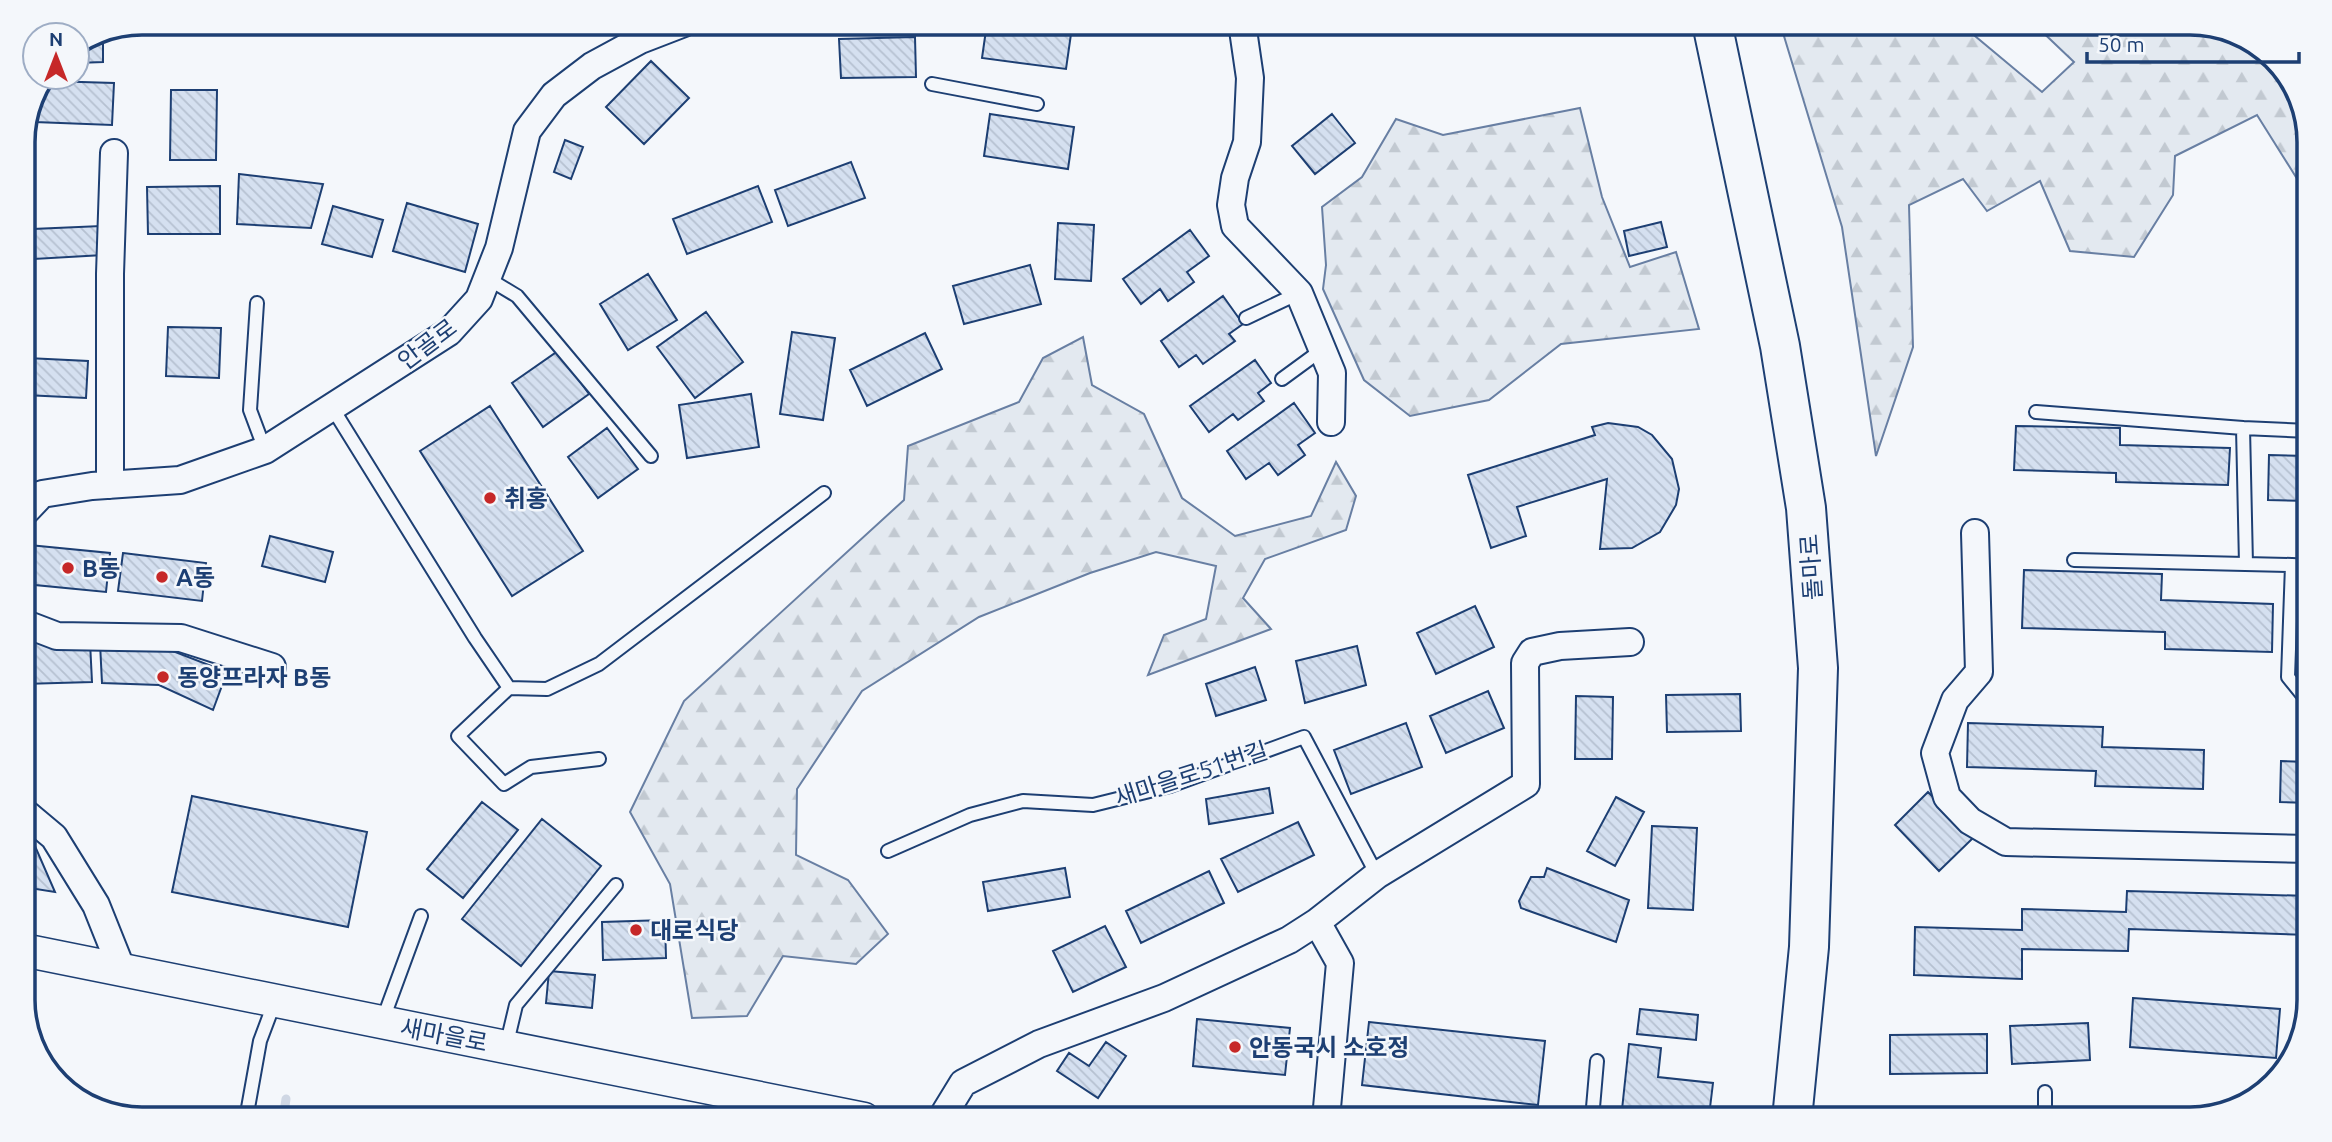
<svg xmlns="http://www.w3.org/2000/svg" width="2332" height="1142" font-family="Ubuntu,'Noto Sans KR',sans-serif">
  <defs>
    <pattern id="forest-firs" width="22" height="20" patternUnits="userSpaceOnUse" patternTransform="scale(1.75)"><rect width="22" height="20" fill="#e3e9f0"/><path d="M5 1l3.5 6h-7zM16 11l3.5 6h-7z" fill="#c2c9d1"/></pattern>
    <pattern id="building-back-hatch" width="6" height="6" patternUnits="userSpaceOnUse" patternTransform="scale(1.75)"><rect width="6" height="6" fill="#d5e0f0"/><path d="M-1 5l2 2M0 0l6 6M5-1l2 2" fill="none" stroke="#b6c1d1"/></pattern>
  </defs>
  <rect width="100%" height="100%" fill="#f4f7fb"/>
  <path fill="url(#forest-firs)" stroke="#687fa3" stroke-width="2" d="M 1780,23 L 1964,23 L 1975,36 L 2042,92 L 2074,62 L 2033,23 L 2190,23 L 2242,35 L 2289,76 L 2309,135 L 2309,192 L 2306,193 L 2257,115 L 2175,156 L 2173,195 L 2134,257 L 2070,251 L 2040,181 L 1987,211 L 1963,179 L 1909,205 L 1913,347 L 1876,456 L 1842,227 Z
    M 1580,108 L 1602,197 L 1630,267 L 1676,252 L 1699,329 L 1561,344 L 1489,400 L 1410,416 L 1364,380 L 1323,289 L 1326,265 L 1322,207 L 1362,177 L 1396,119 L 1443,135 Z
    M 1083,337 L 1092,385 L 1144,414 L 1182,498 L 1235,536 L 1311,516 L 1336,462 L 1356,496 L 1346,530 L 1265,559 L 1243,598 L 1271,629 L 1148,675 L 1164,635 L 1206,619 L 1216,566 L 1156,552 L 1090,573 L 979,617 L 862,691 L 797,789 L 796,855 L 848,880 L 888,934 L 856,964 L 783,956 L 747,1016 L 692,1018 L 670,884 L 630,812 L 684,701 L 904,500 L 908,446 L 1019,402 L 1043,358 Z"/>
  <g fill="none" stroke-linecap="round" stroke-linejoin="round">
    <path stroke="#cfd7e4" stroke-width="9" d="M 283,1119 L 286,1099"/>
  </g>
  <path fill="url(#building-back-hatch)" stroke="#1d3f73" stroke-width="2" d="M 987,23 L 1044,23 L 1072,27 L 1066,69 L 982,58 Z
    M 103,31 L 103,62 L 77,63 L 77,45 Z
    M 915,37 L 916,77 L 841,78 L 839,39 Z
    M 651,61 L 689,98 L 644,144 L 606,107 Z
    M 48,81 L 114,83 L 112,125 L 35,122 L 36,106 Z
    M 171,90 L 217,90 L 216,160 L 170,160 Z
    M 990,114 L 1074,127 L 1068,169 L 984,156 Z
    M 1332,114 L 1355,143 L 1315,174 L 1292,146 Z
    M 565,140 L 583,147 L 571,179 L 554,172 Z
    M 851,162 L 865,198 L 788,226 L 775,190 Z
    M 239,174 L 323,184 L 311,228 L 237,224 Z
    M 220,186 L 220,234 L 148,234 L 147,187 Z
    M 758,186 L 772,222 L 687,254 L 673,219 Z
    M 407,203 L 478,224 L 465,272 L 393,251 Z
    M 333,206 L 383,220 L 372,257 L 322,244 Z
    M 1661,222 L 1667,247 L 1629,256 L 1624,231 Z
    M 1058,223 L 1094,225 L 1091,281 L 1055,279 Z
    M 101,226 L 103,255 L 34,259 L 33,229 Z
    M 1190,230 L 1209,256 L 1187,272 L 1194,282 L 1168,301 L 1160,289 L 1141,304 L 1123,279 Z
    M 1030,265 L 1041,304 L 964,324 L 953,286 Z
    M 648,274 L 677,320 L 628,350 L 600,304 Z
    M 1223,296 L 1243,324 L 1229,334 L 1235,341 L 1203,364 L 1196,355 L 1179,367 L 1161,341 Z
    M 706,312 L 743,362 L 695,398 L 657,347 Z
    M 168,327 L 221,328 L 219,378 L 166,376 Z
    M 792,332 L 835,338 L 823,420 L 780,414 Z
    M 925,333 L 942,369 L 867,406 L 850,370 Z
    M 558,351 L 589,394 L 543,427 L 512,383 Z
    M 27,358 L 88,361 L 86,398 L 25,395 Z
    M 1255,360 L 1271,383 L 1258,393 L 1264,401 L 1238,420 L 1233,414 L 1209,432 L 1190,406 Z
    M 751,394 L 759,447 L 687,458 L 679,405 Z
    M 1294,403 L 1315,433 L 1298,445 L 1305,455 L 1278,475 L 1269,463 L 1246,479 L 1227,451 Z
    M 490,406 L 583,551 L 512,596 L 420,451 Z
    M 1608,423 L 1638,427 L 1652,435 L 1672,459 L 1679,489 L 1676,505 L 1660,532 L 1632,548 L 1600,549 L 1607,479 L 1517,507 L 1526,536 L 1491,548 L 1468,475 L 1595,435 L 1592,427 Z
    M 2016,426 L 2120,428 L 2120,445 L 2230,448 L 2228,485 L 2116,482 L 2116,473 L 2014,470 Z
    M 607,428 L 638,469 L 598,498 L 568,457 Z
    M 2269,455 L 2309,456 L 2309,501 L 2268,500 Z
    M 270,536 L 333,552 L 325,582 L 262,566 Z
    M 29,545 L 110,553 L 106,592 L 25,584 Z
    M 123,553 L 206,563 L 202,601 L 118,591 Z
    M 2024,570 L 2162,574 L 2161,600 L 2273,604 L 2272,652 L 2165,649 L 2165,632 L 2022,628 Z
    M 1475,606 L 1494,647 L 1436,674 L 1417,633 Z
    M 23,639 L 90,642 L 92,682 L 23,684 Z
    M 100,643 L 165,648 L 227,672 L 213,710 L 159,685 L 102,683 Z
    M 1357,646 L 1366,685 L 1305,703 L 1296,661 Z
    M 1255,667 L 1266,700 L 1216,716 L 1206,684 Z
    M 1488,691 L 1504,728 L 1446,753 L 1430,716 Z
    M 1740,694 L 1741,731 L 1667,732 L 1666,695 Z
    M 1576,696 L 1613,697 L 1612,759 L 1575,759 Z
    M 1406,723 L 1422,767 L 1351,794 L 1334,750 Z
    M 1968,723 L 2103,727 L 2102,747 L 2204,750 L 2203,789 L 2095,786 L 2096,771 L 1967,767 Z
    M 2281,761 L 2309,762 L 2309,803 L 2280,802 Z
    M 1269,788 L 1273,813 L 1209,824 L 1206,799 Z
    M 1928,792 L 1973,838 L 1939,871 L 1895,825 Z
    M 192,796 L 367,832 L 348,927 L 172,892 Z
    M 1616,797 L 1644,812 L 1615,866 L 1587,851 Z
    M 482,802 L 518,830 L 463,898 L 427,869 Z
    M 542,819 L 601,866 L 521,966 L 462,919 Z
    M 1298,822 L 1314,855 L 1238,892 L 1221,859 Z
    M 23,823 L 28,830 L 55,892 L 23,887 Z
    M 1652,826 L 1697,828 L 1693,910 L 1648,908 Z
    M 1065,868 L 1070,897 L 988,911 L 983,882 Z
    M 1547,868 L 1629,900 L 1616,942 L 1521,908 L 1519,901 L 1531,877 L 1544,877 Z
    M 1209,871 L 1224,903 L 1141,943 L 1126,911 Z
    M 2127,891 L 2309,896 L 2309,935 L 2129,929 L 2128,951 L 2022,949 L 2022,979 L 1914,975 L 1915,927 L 2022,930 L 2022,909 L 2126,912 Z
    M 665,920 L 666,958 L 603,960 L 602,922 Z
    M 1105,926 L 1126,967 L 1073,992 L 1053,951 Z
    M 549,971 L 595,975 L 592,1008 L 546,1003 Z
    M 2133,998 L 2280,1009 L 2276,1058 L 2130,1047 Z
    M 1640,1009 L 1698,1015 L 1696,1040 L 1637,1034 Z
    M 1197,1019 L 1290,1028 L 1285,1075 L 1193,1066 Z
    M 1369,1022 L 1545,1041 L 1538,1105 L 1362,1085 Z
    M 2088,1023 L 2090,1060 L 2012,1064 L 2010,1026 Z
    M 1987,1034 L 1987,1073 L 1890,1074 L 1890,1035 Z
    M 1106,1042 L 1126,1056 L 1098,1098 L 1057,1071 L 1069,1053 L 1089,1066 Z
    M 1629,1044 L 1661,1048 L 1658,1077 L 1713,1083 L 1709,1116 L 1657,1110 L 1656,1119 L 1621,1119 Z"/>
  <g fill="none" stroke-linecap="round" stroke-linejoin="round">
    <defs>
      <path id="service" d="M 1089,23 L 1096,26
        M 932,84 L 1037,104
        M 487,278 L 517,296 L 651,456
        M 257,303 L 250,410 L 265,450
        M 1246,318 L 1299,293
        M 1282,379 L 1323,349
        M 333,409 L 475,638 L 509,688 L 547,689 L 599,664 L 824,493
        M 2036,412 L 2243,428
        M 2074,560 L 2292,565
        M 2246,564 L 2243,428 L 2309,431
        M 2309,566 L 2292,565 L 2288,677 L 2309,703
        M 509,688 L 458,736 L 504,784 L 531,767 L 599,759
        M 888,851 L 970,815 L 1023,801 L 1093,805 L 1170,786 L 1304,737 L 1377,875
        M 382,1022 L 421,916
        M 506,1047 L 516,1005 L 616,885
        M 2045,1092 L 2045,1119
        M 2218,1110 L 2218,1111
        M 246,1119 L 260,1041 L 275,1001
        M 1592,1119 L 1597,1061
        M 1957,1119 L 1965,1119"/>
      <path id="minor" d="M 1242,23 L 1250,78 L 1247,142 L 1235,178 L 1231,205 L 1235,226 L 1299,293 L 1332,373 L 1331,422
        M 110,485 L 110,274 L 114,153
        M 23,514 L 42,494 L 92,486 L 180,480 L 265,450 L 449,332 L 479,299 L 499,248 L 527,131 L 554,95 L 592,66 L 640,40 L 684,23
        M 1975,533 L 1979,672 L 1955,700 L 1935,753 L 1947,797 L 1970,821 L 2006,842 L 2309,849
        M 23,623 L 57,636 L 181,638 L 272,667
        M 23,811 L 54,837 L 96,905 L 122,970
        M 1317,922 L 1340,963 L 1326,1119
        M 941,1119 L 963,1083 L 1039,1044 L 1164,998 L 1289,940 L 1317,922 L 1377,875 L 1526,784 L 1525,663 L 1532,652 L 1560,646 L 1630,642"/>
      <path id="tertiary" d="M 23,950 L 864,1119"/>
      <path id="primary" d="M 1712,23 L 1780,346 L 1806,508 L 1818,668 L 1809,947 L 1792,1119"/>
    </defs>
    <use href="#service" stroke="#1d3f73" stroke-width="16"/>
    <use href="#minor" stroke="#1d3f73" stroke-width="30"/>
    <use href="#tertiary" stroke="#1d3f73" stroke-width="35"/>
    <use href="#primary" stroke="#1d3f73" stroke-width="42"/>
    <use href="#service" stroke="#f4f7fb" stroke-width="12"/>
    <use href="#minor" stroke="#f4f7fb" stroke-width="26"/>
    <use href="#tertiary" stroke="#f4f7fb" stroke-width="32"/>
    <use href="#primary" stroke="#f4f7fb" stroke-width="38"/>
  </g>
  <g fill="#c62828" stroke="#f4f7fb" stroke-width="2.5">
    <circle cx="490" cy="498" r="7"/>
    <circle cx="68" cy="568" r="7"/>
    <circle cx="162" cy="577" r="7"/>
    <circle cx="163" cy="677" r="7"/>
    <circle cx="636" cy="930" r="7"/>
    <circle cx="1235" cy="1047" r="7"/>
  </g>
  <g text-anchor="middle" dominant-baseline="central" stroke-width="5" stroke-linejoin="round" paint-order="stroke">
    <g font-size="24" fill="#1d3f73" stroke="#f4f7fb">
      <text transform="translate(427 344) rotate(-37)">안골로</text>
      <text transform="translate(1811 567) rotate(-94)">돌마로</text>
      <text transform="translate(1191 774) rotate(-18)">새마을로51번길</text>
      <text transform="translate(444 1035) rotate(11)">새마을로</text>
    </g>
    <g font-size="24" font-weight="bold" fill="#1d3f73" stroke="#f4f7fb" text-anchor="start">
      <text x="504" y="498">취홍</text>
      <text x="82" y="568">B동</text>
      <text x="176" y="577">A동</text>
      <text x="177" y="677">동양프라자 B동</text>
      <text x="650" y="930">대로식당</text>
      <text x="1249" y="1047">안동국시 소호정</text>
    </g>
  </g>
  <path d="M0 0H2332V1142H0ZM142 35H2190A107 107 0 0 1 2297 142V1000A107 107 0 0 1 2190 1107H142A107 107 0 0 1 35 1000V142A107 107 0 0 1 142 35Z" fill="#f4f7fb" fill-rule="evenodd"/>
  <path fill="none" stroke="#1d3f73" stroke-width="3.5" d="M142 35H2190A107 107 0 0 1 2297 142V1000A107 107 0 0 1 2190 1107H142A107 107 0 0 1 35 1000V142A107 107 0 0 1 142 35Z"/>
  <g transform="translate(56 56)"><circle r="33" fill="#f4f7fb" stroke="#9eadc5" stroke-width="2"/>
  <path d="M0-5L12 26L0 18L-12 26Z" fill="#c62828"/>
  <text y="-10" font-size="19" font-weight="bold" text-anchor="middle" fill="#1d3f73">N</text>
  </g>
  <path d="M2087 52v10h212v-10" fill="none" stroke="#1d3f73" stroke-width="3.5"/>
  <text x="2098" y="52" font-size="21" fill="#1d3f73" stroke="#f4f7fb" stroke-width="5" paint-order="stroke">50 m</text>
</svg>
